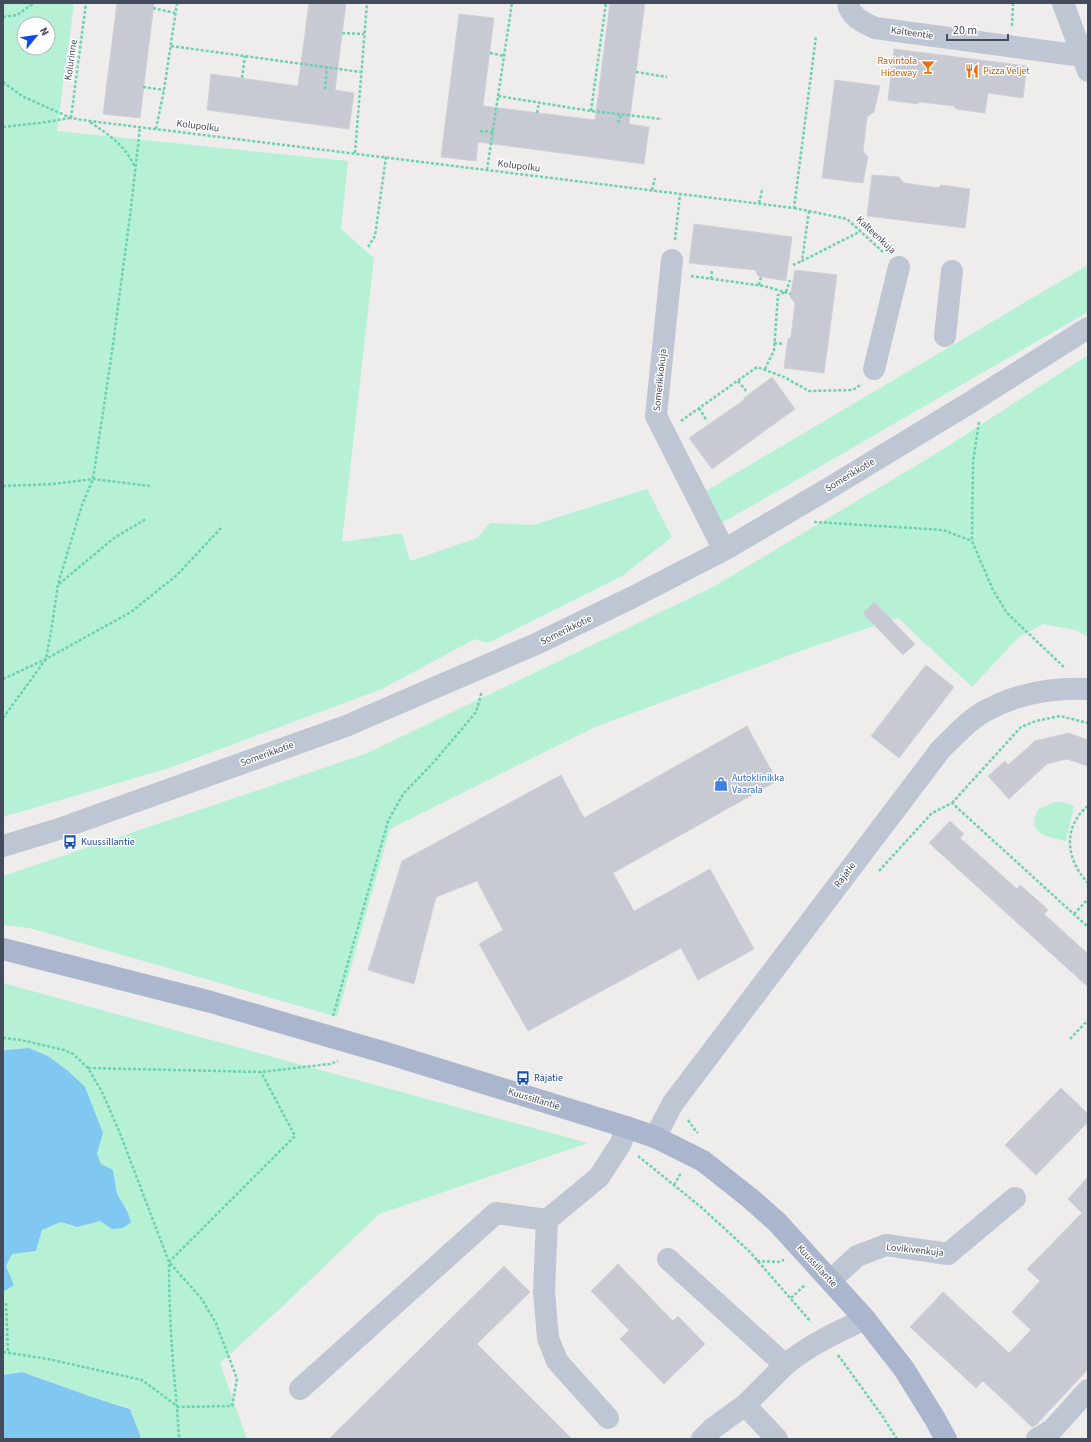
<svg xmlns="http://www.w3.org/2000/svg" width="1091" height="1442" font-family="'Source Sans 3',sans-serif">
  <rect width="100%" height="100%" fill="#efecec"/>
  <path fill="#b6f1d6" fill-rule="evenodd" d="M 3,3 L 74,3 L 57,131 L 348,161 L 341,229 L 374,258 L 342,542 L 402,533 L 410,561 L 477,538 L 490,523 L 533,525 L 647,489 L 672,537 L 622,576 L 488,643 L 475,639 L 382,689 L 169,768 L 3,817 ZM 24,24 L 48,24 L 48,48 L 24,48 Z
    M 1088,265 L 1088,312 L 722,523 L 704,492 Z
    M 1088,355 L 1088,631 L 1086,636 L 1076,630 L 1043,624 L 1019,637 L 972,687 L 898,618 L 806,649 L 595,727 L 390,829 L 337,1017 L 29,928 L 3,925 L 3,876 L 365,754 L 713,587 L 942,450 Z
    M 1055,802 L 1064,802 L 1074,806 L 1066,841 C 1048,837 1025,834 1038,809 Z
    M 3,983 L 588,1143 L 379,1214 L 283,1306 L 220,1363 L 247,1439 L 140,1439 L 140,1435 L 130,1408 L 92,1397 L 22,1372 L 3,1375 L 3,1292 L 14,1285 L 6,1266 L 12,1253 L 36,1251 L 42,1230 L 61,1222 L 77,1227 L 100,1221 L 127,1211 L 117,1194 L 113,1170 L 101,1164 L 97,1154 L 103,1133 L 67,1070 L 48,1056 L 29,1048 L 6,1050 L 3,1051 Z"/>
  <path fill="#80c8f1" d="M 29,1048 L 48,1056 L 67,1070 L 85,1087 L 103,1133 L 97,1154 L 101,1164 L 113,1170 L 117,1194 L 127,1211 L 131,1222 L 123,1228 L 112,1229 L 100,1221 L 77,1227 L 61,1222 L 42,1230 L 36,1251 L 12,1254 L 6,1266 L 14,1285 L 3,1292 L 3,1051 L 6,1050 Z
    M 22,1372 L 92,1397 L 130,1409 L 140,1435 L 140,1439 L 3,1439 L 3,1375 Z"/>
  <path fill="#c8cad3" stroke="#d0d1d9" d="M 117,3 L 154,3 L 140,118 L 103,114 Z
    M 309,3 L 346,3 L 335,90 L 354,93 L 349,129 L 207,110 L 211,74 L 298,86 Z
    M 610,3 L 645,3 L 629,124 L 649,127 L 644,164 L 478,142 L 476,161 L 441,157 L 459,14 L 494,18 L 483,106 L 595,120 Z
    M 894,49 L 1027,66 L 1023,98 L 988,93 L 985,113 L 956,109 L 954,106 L 920,102 L 917,104 L 888,100 Z
    M 835,80 L 880,86 L 874,112 L 867,117 L 863,151 L 868,157 L 863,183 L 822,178 Z
    M 872,175 L 899,177 L 904,183 L 938,188 L 941,185 L 970,189 L 965,228 L 867,216 Z
    M 694,224 L 792,237 L 786,281 L 758,276 L 755,270 L 689,263 Z
    M 795,270 L 837,275 L 824,373 L 784,368 L 788,339 L 791,337 L 795,303 L 790,297 Z
    M 772,377 L 795,409 L 712,469 L 689,438 L 744,400 L 744,398 Z
    M 874,602 L 915,644 L 903,655 L 863,613 Z
    M 926,665 L 954,687 L 899,758 L 871,736 Z
    M 747,726 L 777,781 L 613,873 L 634,911 L 710,869 L 754,949 L 698,980 L 681,948 L 528,1031 L 479,944 L 503,930 L 477,881 L 436,897 L 414,984 L 368,970 L 402,861 L 561,775 L 584,818 Z
    M 1068,733 L 1088,740 L 1088,766 L 1067,759 L 1047,764 L 1009,799 L 988,776 L 1005,761 L 1008,765 L 1035,741 Z
    M 950,821 L 964,834 L 960,838 L 1017,889 L 1020,885 L 1034,897 L 1048,910 L 1044,914 L 1088,954 L 1088,987 L 929,843 Z
    M 1061,1088 L 1088,1114 L 1088,1122 L 1036,1175 L 1005,1145 Z
    M 1088,1177 L 1088,1369 L 1036,1425 L 1032,1427 L 983,1381 L 976,1388 L 910,1327 L 943,1292 L 1009,1353 L 1031,1330 L 1012,1312 L 1040,1281 L 1027,1269 L 1082,1213 L 1068,1199 Z
    M 618,1264 L 673,1321 L 678,1316 L 705,1344 L 664,1384 L 620,1339 L 629,1330 L 591,1291 Z
    M 504,1266 L 530,1292 L 477,1344 L 572,1439 L 329,1439 Z"/>
  <g fill="none" stroke-linecap="round" stroke-linejoin="round">
    <path stroke="#6cd1af" stroke-width="2.5" stroke-dasharray="3 2" stroke-linecap="butt" d="M 153,8 L 175,13
      M 3,17 L 17,15 L 34,3
      M 1012,26 L 1013,3
      M 342,33 L 364,34
      M 171,46 L 361,72
      M 490,53 L 504,56
      M 636,72 L 667,77
      M 242,78 L 245,56
      M 3,82 L 22,96 L 44,106 L 71,118 L 90,121 L 794,208 L 816,36
      M 143,87 L 164,90
      M 325,89 L 327,67
      M 498,96 L 512,3
      M 591,111 L 606,3
      M 537,113 L 539,102
      M 71,118 L 86,3
      M 90,122 C 110,136 124,144 135,167
      M 618,123 L 621,114
      M 3,127 L 40,123 L 70,118
      M 156,129 L 164,90 L 177,3
      M 480,131 L 493,132
      M 355,153 L 367,3
      M 487,170 L 498,96 L 591,111 L 662,119
      M 652,190 L 655,178
      M 759,203 L 762,190
      M 794,208 L 847,219 L 884,253
      M 809,211 L 802,261 L 861,231
      M 675,240 L 680,194
      M 368,247 L 375,236 L 386,157
      M 793,265 L 802,261
      M 691,276 L 764,286 L 791,294
      M 711,279 L 712,270
      M 759,285 L 761,277
      M 774,343 L 784,344
      M 765,369 L 774,350 L 778,295 L 786,292 L 790,280
      M 738,381 L 747,392
      M 699,408 L 707,421
      M 681,421 L 757,367 L 784,377 L 809,391 L 853,390 L 862,384
      M 979,422 L 973,462 L 972,541 L 993,590 L 1007,613 L 1065,668
      M 3,486 L 53,484 L 93,479 L 150,486
      M 814,522 L 943,530 L 972,541
      M 59,584 L 114,538 L 146,519
      M 3,679 L 46,659 L 131,612 L 177,575 L 221,528
      M 3,718 L 46,659 L 51,632 L 58,584 L 82,505 L 93,479 L 112,352 L 131,208 L 140,127
      M 952,803 L 1021,727 L 1036,721 L 1060,716 L 1088,723
      M 1088,806 C 1062,827 1066,860 1088,883
      M 879,871 L 932,813 L 952,803 L 1088,927
      M 1074,914 L 1088,899
      M 333,1016 L 388,821 L 403,794 L 433,763 L 476,712 L 482,691
      M 3,1038 L 21,1040 L 64,1050 L 73,1054 L 88,1068 L 102,1092 L 119,1131 L 169,1262 L 201,1298 L 216,1323 L 237,1379 L 232,1406 L 177,1407 L 179,1439
      M 1070,1039 L 1088,1020
      M 88,1068 L 261,1072 L 330,1064 L 338,1061
      M 688,1120 L 695,1130 L 698,1133
      M 638,1156 L 701,1207 L 750,1252 L 811,1322
      M 674,1185 L 681,1173
      M 757,1261 L 778,1262 L 784,1260
      M 791,1298 L 805,1285
      M 6,1303 L 8,1352
      M 3,1352 L 48,1359 L 142,1380 L 177,1406
      M 838,1355 L 883,1417 L 897,1439
      M 177,1407 C 172,1358 169,1311 169,1262 L 295,1136 L 261,1072"/>
    <path stroke="#bec6d3" stroke-width="22" d="M 848,3 C 850,17 863,22 875,28 L 1082,56
      M 1063,3 L 1088,71
      M 672,260 L 656,416 L 724,550
      M 945,336 L 952,271
      M 874,369 L 899,267
      M 3,846 L 59,829 L 346,726 L 536,644 L 631,598 L 724,550 L 831,487 L 971,402 L 1088,328
      M 655,1137 L 673,1103 L 941,749 C 956,735 970,718 989,709 C 1019,693 1054,688 1088,689
      M 547,1220 L 544,1291 L 548,1338 L 557,1361 L 608,1418
      M 668,1259 L 785,1365 C 809,1345 837,1332 865,1319
      M 831,1280 L 857,1256 L 886,1245 L 948,1254 L 1015,1198
      M 300,1389 L 496,1213 L 547,1220 L 599,1177 L 621,1143 L 626,1127
      M 745,1405 L 777,1439
      M 702,1439 L 712,1429 L 745,1405 L 785,1365
      M 1037,1439 L 1052,1430 L 1088,1390"/>
    <path stroke="#aab6ce" stroke-width="22" d="M 3,949 L 211,1002 L 393,1055 L 626,1127 L 655,1137 L 703,1161 L 751,1199 L 777,1222 L 865,1319 L 904,1369 L 935,1419 L 946,1439"/>
  </g>
  <defs>
    <symbol id="bar-bare" viewBox="-9 -9 18 18"><path d="M-6-5H6L.8 .8V4.5H3.5V6h-7V4.5H-.8V.8Z" fill="#e8710a" stroke="#fff" stroke-width="2.5" paint-order="stroke"/></symbol>
    <symbol id="restaurant-bare" viewBox="-9 -9 18 18"><path d="M-5-6h1v4h1v-4h1v4h1v-4h1v5L-1.5 .5V6h-2V.5L-5-1ZM5-6V6H3V1.5H1.5Q1.5-4 5-6Z" fill="#e8710a" stroke="#fff" stroke-width="2.5" paint-order="stroke"/></symbol>
    <symbol id="shop-bare" viewBox="-9 -9 18 18"><path d="M-5-2.5h2.3a2.7 3.5 0 0 1 5.4 0H5L5.5 6h-11ZM-1.5-2.5h3a1.5 2.3 0 0 0-3 0Z" fill="#3f7fe0" stroke="#fff" stroke-width="2.5" paint-order="stroke"/></symbol>
    <symbol id="bus-bare" viewBox="-9 -9 18 18"><path d="M-5-6H5V4H4V6H2V4H-2V6H-4V4H-5ZM-3.5-4V0h7V-4ZM-3.5 1.2v1.5H-2V1.2ZM2 1.2v1.5H3.5V1.2Z" fill="#1a4fb4" stroke="#fff" stroke-width="2.5" paint-order="stroke"/></symbol>
  </defs>
  <g fill-rule="evenodd">
    <use href="#bar-bare" x="918" y="57" width="20" height="20"/>
    <use href="#restaurant-bare" x="962" y="61" width="20" height="20"/>
    <use href="#shop-bare" x="711" y="774" width="20" height="20"/>
    <use href="#bus-bare" x="60" y="832" width="20" height="20"/>
    <use href="#bus-bare" x="513" y="1068" width="20" height="20"/>
  </g>
  <g text-anchor="middle" dominant-baseline="central" stroke-width="3" stroke-linejoin="round" paint-order="stroke">
    <g font-size="10" fill="#444c5b" stroke="#fff">
      <text transform="translate(912 33) rotate(8)">Kalteentie</text>
      <text transform="translate(71 60) rotate(-82)">Kolurinne</text>
      <text transform="translate(198 126) rotate(7)">Kolupolku</text>
      <text transform="translate(519 166) rotate(7)">Kolupolku</text>
      <text transform="translate(876 235) rotate(43)">Kalteenkuja</text>
      <text transform="translate(660 380) rotate(-84)">Somerikkokuja</text>
      <text transform="translate(850 475) rotate(-31)">Somerikkotie</text>
      <text transform="translate(566 630) rotate(-26)">Somerikkotie</text>
      <text transform="translate(267 754) rotate(-20)">Somerikkotie</text>
      <text transform="translate(845 875) rotate(-53)">Rajatie</text>
      <text transform="translate(534 1099) rotate(17)">Kuussillantie</text>
      <text transform="translate(915 1250) rotate(6)">Lovikivenkuja</text>
      <text transform="translate(817 1266) rotate(47)">Kuussillantie</text>
    </g>
    <g font-size="10" fill="#c56008" stroke="#fff" text-anchor="end">
      <text x="917" y="61">Ravintola<tspan x="917" dy="12">Hideway</tspan></text>
      <text x="983" y="71" text-anchor="start">Pizza Veljet</text>
    </g>
    <g font-size="10" fill="#366cbe" stroke="#fff" text-anchor="start">
      <text x="732" y="778">Autoklinikka<tspan x="732" dy="12">Vaarala</tspan></text>
    </g>
    <g font-size="10" fill="#164399" stroke="#fff" text-anchor="start">
      <text x="81" y="842">Kuussillantie</text>
      <text x="534" y="1078">Rajatie</text>
    </g>
  </g>
  <rect width="1091" height="1442" fill="none" stroke="#444c5b" stroke-width="8"/>
  <g transform="translate(36 36) rotate(61)"><circle r="19" fill="#ffffff" stroke="#b4b7bd"/>
  <path d="M0-3L7 15L0 10L-7 15Z" fill="#0d4be8"/>
  <text y="-6" font-size="11" font-weight="bold" text-anchor="middle" fill="#444c5b">N</text>
  </g>
  <path d="M947 34v6h61v-6" fill="none" stroke="#444c5b" stroke-width="2"/>
  <text x="953" y="34" font-size="12" fill="#444c5b" stroke="#ffffff" stroke-width="3" paint-order="stroke">20 m</text>
</svg>
